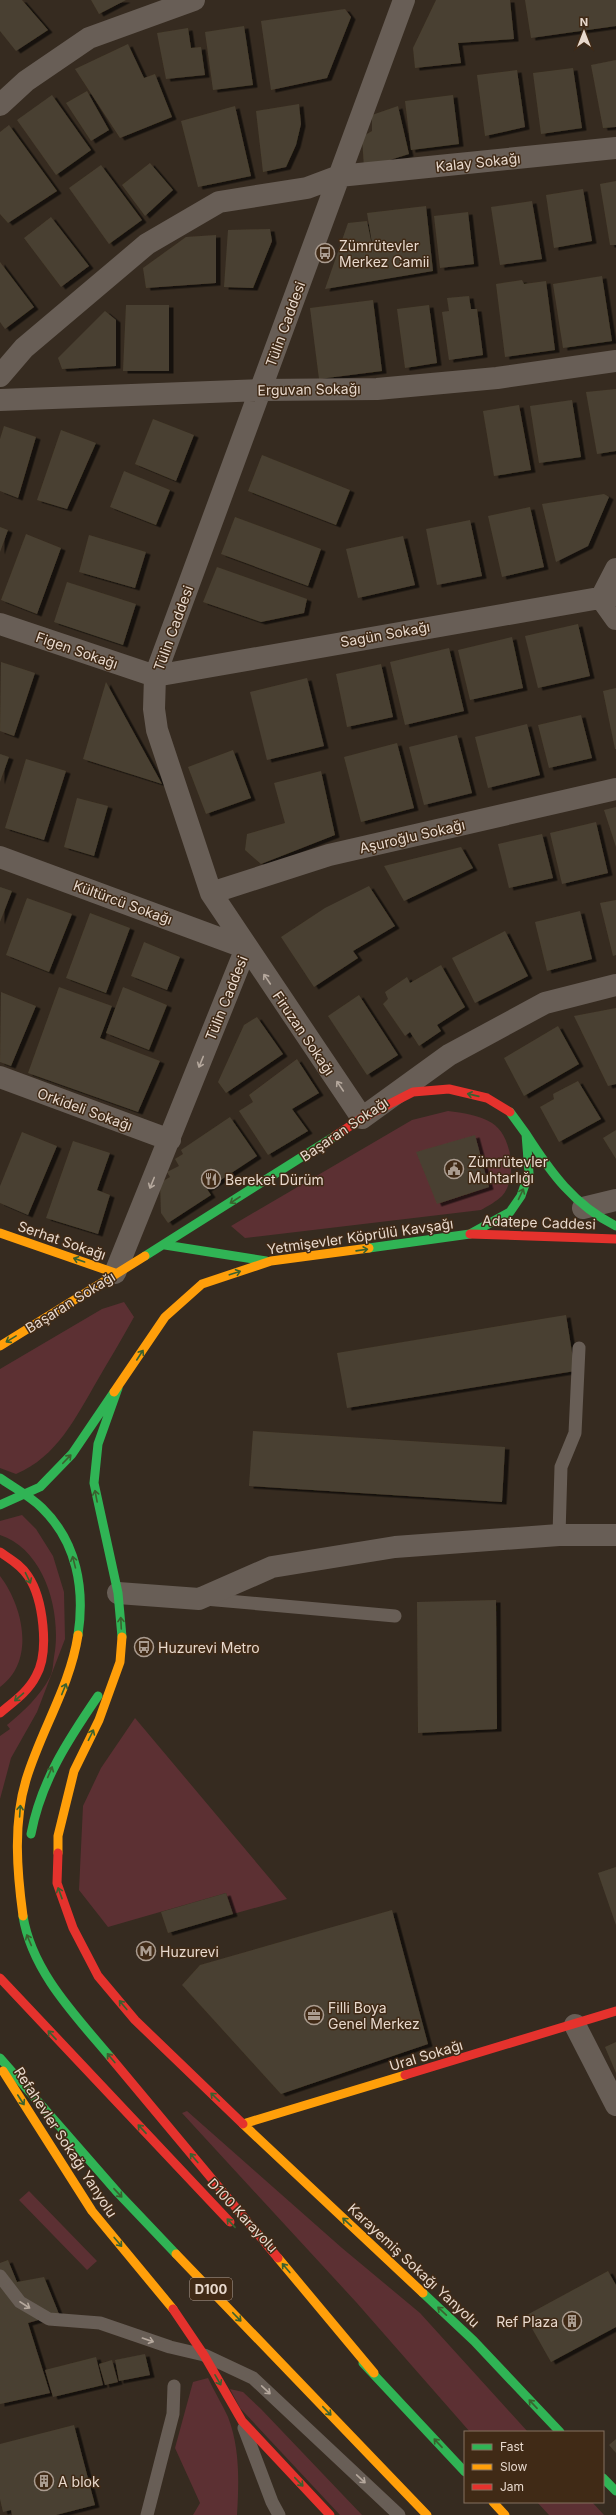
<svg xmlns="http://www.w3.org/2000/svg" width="616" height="2515" font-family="Inter,sans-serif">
  <defs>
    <filter id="shadow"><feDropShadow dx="4.5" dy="2.5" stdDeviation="0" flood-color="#0009"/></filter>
  </defs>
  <rect width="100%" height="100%" fill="#362b20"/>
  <path fill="#5c3033" d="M 448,1111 C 463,1113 479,1115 492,1123 C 512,1135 518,1179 502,1196 C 497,1201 488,1206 481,1210 L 245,1238 L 231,1226 L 412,1120 Z
    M 124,1302 L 134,1317 C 122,1339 109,1360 97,1381 C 76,1417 57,1457 16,1474 L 0,1468 L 0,1369 L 102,1309 Z
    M 22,1515 L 36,1529 L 53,1556 L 64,1592 L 65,1639 L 37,1712 L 11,1758 L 0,1799 L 0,1736 L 10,1729 L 7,1725 C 24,1711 40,1696 50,1677 C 53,1672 53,1663 54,1657 C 62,1615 46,1550 0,1535 L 0,1521 Z
    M 0,1576 C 23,1606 36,1661 0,1687 Z
    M 135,1718 L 287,1899 L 233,1914 L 226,1893 L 108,1927 L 79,1890 L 83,1806 L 101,1768 Z
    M 187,2111 L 342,2248 L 420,2313 L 528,2432 L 470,2432 L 356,2302 L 182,2113 Z
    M 29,2191 L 97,2261 L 87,2270 L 19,2200 Z
    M 208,2378 C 214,2391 222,2404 228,2417 C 240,2448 239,2482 237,2515 L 193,2515 L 200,2503 L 175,2448 L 193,2382 Z
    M 230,2389 L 243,2392 L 261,2409 L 362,2515 L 340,2515 L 240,2408 Z
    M 537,2502 L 592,2502 L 604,2515 L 549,2515 Z"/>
  <path fill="#4a4030" filter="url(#shadow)" d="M 0,0 L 22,0 L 48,30 L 16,51 L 0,31 Z
    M 91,0 L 126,0 L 99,14 Z
    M 436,0 L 510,0 L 514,39 L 458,43 L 461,63 L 415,68 L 413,48 Z
    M 525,0 L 616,0 L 616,26 L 531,38 Z
    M 345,9 L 351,17 L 327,78 L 271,90 L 261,21 Z
    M 244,26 L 253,85 L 213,90 L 205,32 Z
    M 188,28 L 191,48 L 201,47 L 205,75 L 166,79 L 157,33 Z
    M 128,44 L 144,78 L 155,74 L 172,117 L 120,138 L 75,69 Z
    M 616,60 L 616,127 L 603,128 L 591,65 Z
    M 573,68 L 582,128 L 541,134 L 533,73 Z
    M 517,70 L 525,127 L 485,136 L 477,75 Z
    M 87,91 L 109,130 L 91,141 L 66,103 Z
    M 52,95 L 91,150 L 56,175 L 17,120 Z
    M 453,95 L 459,144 L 411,150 L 405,101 Z
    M 299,104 L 301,124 L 296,145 L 286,167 L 263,172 L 256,111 Z
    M 235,106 L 251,176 L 198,187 L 181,121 Z
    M 398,106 L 409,154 L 364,168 L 362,137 L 372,131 L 372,115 Z
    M 9,125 L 57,191 L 8,223 L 0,214 L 0,132 Z
    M 150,163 L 173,190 L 145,216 L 122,185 Z
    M 101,165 L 142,220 L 109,244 L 69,188 Z
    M 616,181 L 616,245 L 610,245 L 600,184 Z
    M 583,189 L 592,241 L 554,248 L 546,195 Z
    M 532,201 L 542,259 L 500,265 L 491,207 Z
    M 426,206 L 433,271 L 325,289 L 348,223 L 367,221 L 374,255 L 367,213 Z
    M 468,212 L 474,264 L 440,268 L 434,216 Z
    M 51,217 L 89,266 L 61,287 L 24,238 Z
    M 270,229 L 272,241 L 253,288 L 224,287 L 228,230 Z
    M 216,235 L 216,283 L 146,288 L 143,268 L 186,237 Z
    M 0,262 L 34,307 L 5,329 L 0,322 Z
    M 602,276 L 612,341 L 563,348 L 553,284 Z
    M 522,280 L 524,284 L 546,281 L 555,350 L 505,357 L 496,284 Z
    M 469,296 L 471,309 L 477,309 L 483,355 L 449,360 L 442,312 L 449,311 L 447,298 Z
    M 373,300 L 382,371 L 319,379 L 310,308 Z
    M 126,305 L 169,305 L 169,371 L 123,371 Z
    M 429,305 L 437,363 L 405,368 L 397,309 Z
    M 105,311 L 116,320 L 116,366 L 62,369 L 58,358 Z
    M 616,389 L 616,451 L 597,454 L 586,392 Z
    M 572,400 L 581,457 L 539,463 L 530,406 Z
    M 519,405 L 531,470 L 494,476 L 483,411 Z
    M 153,419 L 194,435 L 176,481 L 135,464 Z
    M 4,426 L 36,437 L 18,498 L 0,491 L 0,439 Z
    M 61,430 L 96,443 L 67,509 L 37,500 Z
    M 262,455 L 350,490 L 336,525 L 248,491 Z
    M 124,471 L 170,490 L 156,525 L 110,507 Z
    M 604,494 L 609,497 L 588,546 L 556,562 L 542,504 Z
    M 530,507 L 544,567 L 502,577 L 488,516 Z
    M 235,517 L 321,549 L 308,586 L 221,554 Z
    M 470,520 L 482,576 L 437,585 L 426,529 Z
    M 0,527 L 8,530 L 0,552 Z
    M 26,534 L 61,548 L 37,614 L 1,600 Z
    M 89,535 L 146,552 L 135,588 L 79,572 Z
    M 403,536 L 415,585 L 358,598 L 346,549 Z
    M 217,567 L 307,599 L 304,613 L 261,622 L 203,602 Z
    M 67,582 L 136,604 L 123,645 L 54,622 Z
    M 578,624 L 590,676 L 538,688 L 525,636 Z
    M 512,637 L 523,688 L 470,700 L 458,650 Z
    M 449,648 L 464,711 L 405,725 L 390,662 Z
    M 1,662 L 35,673 L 14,736 L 0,731 Z
    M 381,664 L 393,717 L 347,727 L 336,674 Z
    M 307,678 L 324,746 L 267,760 L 250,692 Z
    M 106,682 L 162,784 L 83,759 Z
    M 616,688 L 616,749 L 615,749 L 603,691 Z
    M 581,715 L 592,758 L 549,768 L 538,725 Z
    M 527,724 L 540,775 L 488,788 L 475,737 Z
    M 457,735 L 472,793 L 424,805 L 409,747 Z
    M 397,743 L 414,808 L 361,822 L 344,757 Z
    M 233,750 L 251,798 L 206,814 L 188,767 Z
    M 0,754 L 9,757 L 0,782 Z
    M 26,759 L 66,771 L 44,840 L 5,828 Z
    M 321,771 L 335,835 L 261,864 L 245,850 L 247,834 L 285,823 L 274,783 Z
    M 77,798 L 108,806 L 94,856 L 64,847 Z
    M 616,807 L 616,847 L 604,810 Z
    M 596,822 L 608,873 L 562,884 L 550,833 Z
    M 542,834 L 553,878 L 509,888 L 498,844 Z
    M 461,847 L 473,868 L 404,901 L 384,866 Z
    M 369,886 L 395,926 L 353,951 L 358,958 L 314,987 L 281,937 L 325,908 Z
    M 0,887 L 12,891 L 0,922 Z
    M 27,898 L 72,914 L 49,972 L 6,955 Z
    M 616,900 L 616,955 L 613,956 L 600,903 Z
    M 580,911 L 592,959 L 547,971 L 535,922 Z
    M 90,913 L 130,928 L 106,993 L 66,978 Z
    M 505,931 L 528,976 L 475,1003 L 452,958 Z
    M 144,942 L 180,957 L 167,990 L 131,976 Z
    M 441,965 L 465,1007 L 437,1025 L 441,1031 L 419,1046 L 410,1032 L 405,1036 L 383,1004 L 388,999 L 385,992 L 407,977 L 410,983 Z
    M 59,987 L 112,1006 L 100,1038 L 160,1061 L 138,1112 L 28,1073 Z
    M 123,987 L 167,1005 L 149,1050 L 106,1033 Z
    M 1,992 L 36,1006 L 11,1066 L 0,1062 Z
    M 359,995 L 398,1055 L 367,1075 L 328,1016 Z
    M 616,1008 L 616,1084 L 608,1086 L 574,1016 Z
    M 257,1017 L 283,1054 L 226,1093 L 218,1082 L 244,1025 Z
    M 558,1026 L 579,1064 L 524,1096 L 504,1058 Z
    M 297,1059 L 319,1093 L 292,1109 L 308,1131 L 268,1155 L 239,1111 L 253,1102 L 249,1095 Z
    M 578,1081 L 601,1119 L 559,1142 L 540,1107 L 554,1099 L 553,1094 Z
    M 230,1117 L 257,1156 L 207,1189 L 211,1195 L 168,1223 L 161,1213 L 160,1183 L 170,1177 L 167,1172 L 179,1166 L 175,1159 L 183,1154 L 181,1150 Z
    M 616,1130 L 616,1159 L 603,1138 Z
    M 22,1132 L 57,1146 L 28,1215 L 0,1203 L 0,1186 Z
    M 475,1135 L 489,1187 L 437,1204 L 416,1152 Z
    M 73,1141 L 110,1153 L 97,1190 L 110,1195 L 98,1234 L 46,1218 Z
    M 566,1315 L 575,1371 L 347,1408 L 337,1353 Z
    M 253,1431 L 505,1447 L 502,1502 L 249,1486 Z
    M 496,1600 L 497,1729 L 418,1733 L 417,1602 Z
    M 616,1867 L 616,1925 L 598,1873 Z
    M 226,1893 L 233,1914 L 168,1933 L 161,1912 Z
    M 392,1910 L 428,2044 L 281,2094 L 182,1985 L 200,1965 Z
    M 616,2042 L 616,2073 L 605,2047 Z
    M 8,2260 L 17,2282 L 44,2277 L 59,2314 L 28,2323 L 50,2393 L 0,2404 L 0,2263 Z
    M 608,2271 L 616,2285 L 616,2327 L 551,2362 L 525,2316 Z
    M 145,2354 L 150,2375 L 119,2381 L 115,2360 Z
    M 96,2357 L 103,2385 L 53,2397 L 45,2370 Z
    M 112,2360 L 118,2382 L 105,2385 L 99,2364 Z
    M 74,2425 L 95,2505 L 56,2515 L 12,2515 L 11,2510 L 3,2512 L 0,2499 L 0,2444 Z
    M 616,2439 L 616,2453 L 609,2445 Z"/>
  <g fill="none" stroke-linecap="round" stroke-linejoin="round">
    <path stroke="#685e56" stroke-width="13" d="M 559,1535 L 561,1467 L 575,1433 L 579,1348
      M 205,1599 L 395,1616
      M 0,2276 L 20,2302 L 49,2319 L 100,2323 L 170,2347 L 204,2355 L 253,2378 L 399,2515
      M 244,2428 L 272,2502 L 279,2515
      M 147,2515 L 173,2414 L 174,2386"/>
    <path stroke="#685e56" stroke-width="22" d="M 404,0 L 155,676 L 154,709 L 157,730 L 211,893 L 362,1118 L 449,1055 L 545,1003 L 616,985
      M 0,105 L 26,81 L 89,38 L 194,0
      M 0,376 L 24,348 L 147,244 L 219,202 L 307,188 L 339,176 L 616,148
      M 0,400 L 260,390 L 377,389 L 497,378 L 616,361
      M 616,569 L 601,598 L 616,619
      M 0,624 L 155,676 L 616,595
      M 0,857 L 246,948
      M 211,893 L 329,855 L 616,789
      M 0,1077 L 170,1140
      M 583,1208 L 616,1200
      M 115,1273 L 246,948
      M 118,1593 L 199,1599 L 272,1567 L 395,1547 L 559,1535 L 616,1535
      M 575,2025 L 616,2105"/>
    <path stroke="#30b455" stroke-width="9" d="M 526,1134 C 551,1173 574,1205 616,1226
      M 165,1245 L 266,1261
      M 369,1248 L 470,1234 L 510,1212 L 521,1196 L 529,1173 L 526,1134 L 510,1112
      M 145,1256 L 335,1136
      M 118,1388 L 98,1444 L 94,1483 L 118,1593 L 122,1637
      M 0,1478 C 14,1488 30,1496 42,1508 C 77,1542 85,1589 78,1635
      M 0,1505 L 40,1487 L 72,1454 L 114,1392
      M 31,1834 C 41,1781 68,1740 98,1696
      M 23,1916 C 32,1972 76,2016 111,2058
      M 0,2058 L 118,2193 L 176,2254
      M 423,2293 L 474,2341 L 560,2432
      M 363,2363 L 465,2472
      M 603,2478 L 616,2491"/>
    <path stroke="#ff9f0a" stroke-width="9" d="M 0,1233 L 115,1273
      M 0,1346 L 145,1256
      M 114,1392 L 165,1317 L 202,1284 L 271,1261 L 369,1248
      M 58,1853 L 58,1836 L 74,1771 L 99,1720 L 120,1662 L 122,1637
      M 23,1916 C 17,1872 13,1823 26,1780 C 41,1730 70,1687 78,1635
      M 3,2071 L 92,2211 L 173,2309
      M 243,2124 L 423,2293
      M 243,2124 L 405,2075
      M 176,2254 L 427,2515
      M 278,2258 L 374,2373
      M 493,2502 L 505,2515"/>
    <path stroke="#e5322d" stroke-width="9" d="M 335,1136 L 362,1118 L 413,1092 L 449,1089 L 487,1098 L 510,1112
      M 470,1234 L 616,1239
      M 0,1552 C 10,1559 21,1565 28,1576 C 43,1598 50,1652 36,1676 C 28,1692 13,1702 0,1713
      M 58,1853 L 57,1883 L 73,1928 L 98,1976 L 135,2020 L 243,2124
      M 0,1978 L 230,2222
      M 111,2058 L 278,2258
      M 405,2075 L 616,2011
      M 173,2309 L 204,2355 L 242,2421 L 330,2515"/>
  </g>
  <defs><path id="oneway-shaft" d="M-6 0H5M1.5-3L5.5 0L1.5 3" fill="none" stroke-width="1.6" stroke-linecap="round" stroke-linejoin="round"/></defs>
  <g stroke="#b5a89d">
    <use href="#oneway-shaft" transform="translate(267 979) rotate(-124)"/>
    <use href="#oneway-shaft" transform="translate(201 1062) rotate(112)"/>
    <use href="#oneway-shaft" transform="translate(340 1086) rotate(-124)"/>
    <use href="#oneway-shaft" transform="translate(152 1183) rotate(112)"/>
    <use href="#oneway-shaft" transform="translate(25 2305) rotate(33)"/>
    <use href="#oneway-shaft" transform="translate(148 2340) rotate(19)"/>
    <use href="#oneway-shaft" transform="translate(266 2390) rotate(43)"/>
    <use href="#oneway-shaft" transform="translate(361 2479) rotate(43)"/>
  </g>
  <g stroke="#3a612f">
    <use href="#oneway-shaft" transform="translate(473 1095) rotate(-167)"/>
    <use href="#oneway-shaft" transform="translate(521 1194) rotate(-65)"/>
    <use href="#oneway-shaft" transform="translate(235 1200) rotate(147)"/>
    <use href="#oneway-shaft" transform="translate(362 1250) rotate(-8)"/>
    <use href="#oneway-shaft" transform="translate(79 1260) rotate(-161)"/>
    <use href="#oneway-shaft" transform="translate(235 1273) rotate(-18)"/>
    <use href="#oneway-shaft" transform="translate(11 1339) rotate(149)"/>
    <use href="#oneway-shaft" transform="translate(140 1355) rotate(-57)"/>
    <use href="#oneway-shaft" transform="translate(67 1459) rotate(-46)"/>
    <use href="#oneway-shaft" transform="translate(96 1496) rotate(-101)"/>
    <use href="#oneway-shaft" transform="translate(74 1562) rotate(-104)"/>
    <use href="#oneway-shaft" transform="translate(28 1578) rotate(64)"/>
    <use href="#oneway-shaft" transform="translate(121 1623) rotate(-93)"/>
    <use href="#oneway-shaft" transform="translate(64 1689) rotate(-68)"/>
    <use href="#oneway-shaft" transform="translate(19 1697) rotate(139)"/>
    <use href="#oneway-shaft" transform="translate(91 1735) rotate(-64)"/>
    <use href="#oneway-shaft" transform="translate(50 1772) rotate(-67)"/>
    <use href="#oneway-shaft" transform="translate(20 1811) rotate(-86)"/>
    <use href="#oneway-shaft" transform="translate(60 1893) rotate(-110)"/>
    <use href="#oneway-shaft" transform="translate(29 1940) rotate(-113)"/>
    <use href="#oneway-shaft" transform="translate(123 2005) rotate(-130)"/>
    <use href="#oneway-shaft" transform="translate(52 2035) rotate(-133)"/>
    <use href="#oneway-shaft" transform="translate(111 2058) rotate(-130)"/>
    <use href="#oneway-shaft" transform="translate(215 2097) rotate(-136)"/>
    <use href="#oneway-shaft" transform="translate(21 2100) rotate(57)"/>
    <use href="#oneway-shaft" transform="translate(142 2129) rotate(-133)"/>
    <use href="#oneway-shaft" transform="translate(194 2158) rotate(-130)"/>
    <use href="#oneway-shaft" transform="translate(118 2193) rotate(47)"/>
    <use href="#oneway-shaft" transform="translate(347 2222) rotate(-137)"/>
    <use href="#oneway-shaft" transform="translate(231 2223) rotate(-133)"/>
    <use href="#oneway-shaft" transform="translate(118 2242) rotate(50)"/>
    <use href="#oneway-shaft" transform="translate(286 2268) rotate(-130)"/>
    <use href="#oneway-shaft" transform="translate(442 2311) rotate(-137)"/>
    <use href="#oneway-shaft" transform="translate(237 2317) rotate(46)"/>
    <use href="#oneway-shaft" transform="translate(218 2380) rotate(60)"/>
    <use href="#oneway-shaft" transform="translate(533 2404) rotate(-133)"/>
    <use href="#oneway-shaft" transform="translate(327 2411) rotate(46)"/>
    <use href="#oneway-shaft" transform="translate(438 2443) rotate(-133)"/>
    <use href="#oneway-shaft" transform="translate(299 2482) rotate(46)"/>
  </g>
  <defs>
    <symbol id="bus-ring" viewBox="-11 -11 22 22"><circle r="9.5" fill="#402a16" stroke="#aa9c90" stroke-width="1.5"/><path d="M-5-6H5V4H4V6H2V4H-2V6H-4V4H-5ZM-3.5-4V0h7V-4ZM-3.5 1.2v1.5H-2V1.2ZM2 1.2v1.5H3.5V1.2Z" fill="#aa9c90"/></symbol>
    <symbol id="civic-ring" viewBox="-11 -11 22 22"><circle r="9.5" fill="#402a16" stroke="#aa9c90" stroke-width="1.5"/><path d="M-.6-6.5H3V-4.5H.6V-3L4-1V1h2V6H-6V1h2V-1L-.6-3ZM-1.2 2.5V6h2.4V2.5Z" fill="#aa9c90"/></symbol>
    <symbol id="restaurant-ring" viewBox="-11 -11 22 22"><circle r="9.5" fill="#402a16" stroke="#aa9c90" stroke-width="1.5"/><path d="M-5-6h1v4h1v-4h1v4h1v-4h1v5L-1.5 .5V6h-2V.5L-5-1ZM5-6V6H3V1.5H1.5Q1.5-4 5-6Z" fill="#aa9c90"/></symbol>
    <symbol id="metro-ring" viewBox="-11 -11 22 22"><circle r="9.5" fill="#402a16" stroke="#aa9c90" stroke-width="1.5"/><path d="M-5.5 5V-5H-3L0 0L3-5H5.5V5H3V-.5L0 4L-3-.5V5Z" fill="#aa9c90"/></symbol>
    <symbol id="office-ring" viewBox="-11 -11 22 22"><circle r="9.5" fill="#402a16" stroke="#aa9c90" stroke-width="1.5"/><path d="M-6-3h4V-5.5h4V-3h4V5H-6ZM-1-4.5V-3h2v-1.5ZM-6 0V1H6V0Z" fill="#aa9c90"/></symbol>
    <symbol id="building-ring" viewBox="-11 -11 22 22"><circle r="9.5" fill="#402a16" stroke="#aa9c90" stroke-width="1.5"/><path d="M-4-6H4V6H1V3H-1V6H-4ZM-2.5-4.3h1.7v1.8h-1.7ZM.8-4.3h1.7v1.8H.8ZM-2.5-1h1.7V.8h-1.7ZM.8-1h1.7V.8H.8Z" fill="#aa9c90"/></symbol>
  </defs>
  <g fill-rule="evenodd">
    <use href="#bus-ring" x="314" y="242" width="22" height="22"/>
    <use href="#civic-ring" x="443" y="1158" width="22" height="22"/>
    <use href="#restaurant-ring" x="200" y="1168" width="22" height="22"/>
    <use href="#bus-ring" x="133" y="1636" width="22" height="22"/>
    <use href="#metro-ring" x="135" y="1940" width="22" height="22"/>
    <use href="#office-ring" x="303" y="2004" width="22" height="22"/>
    <use href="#building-ring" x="561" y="2310" width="22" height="22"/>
    <use href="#building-ring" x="33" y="2470" width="22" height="22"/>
  </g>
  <g text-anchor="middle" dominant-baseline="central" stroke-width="3" stroke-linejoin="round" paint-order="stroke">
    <rect fill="#402a16" stroke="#b6a496" stroke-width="1" x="190" y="2278" width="42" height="22" rx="3"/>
    <g font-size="13" font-weight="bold" fill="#e8d9cd">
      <text x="211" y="2289">D100</text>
    </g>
    <g font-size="14" fill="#e8d9cd" stroke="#402a16">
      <text transform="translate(478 162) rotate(-6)">Kalay Sokağı</text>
      <text transform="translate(285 324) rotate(-70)">Tülin Caddesi</text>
      <text transform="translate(309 389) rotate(-1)">Erguvan Sokağı</text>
      <text transform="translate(173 628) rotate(-70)">Tülin Caddesi</text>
      <text transform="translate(385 634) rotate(-10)">Sagün Sokağı</text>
      <text transform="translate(77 650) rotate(19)">Figen Sokağı</text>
      <text transform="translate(412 836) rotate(-13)">Aşuroğlu Sokağı</text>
      <text transform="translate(123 902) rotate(20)">Kültürcü Sokağı</text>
      <text transform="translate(226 998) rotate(-68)">Tülin Caddesi</text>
      <text transform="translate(304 1033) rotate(56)">Firuzan Sokağı</text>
      <text transform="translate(85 1109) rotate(20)">Orkideli Sokağı</text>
      <text transform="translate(344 1129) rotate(-34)">Başaran Sokağı</text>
      <text transform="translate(539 1222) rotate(2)">Adatepe Caddesi</text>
      <text transform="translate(360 1236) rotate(-8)">Yetmişevler Köprülü Kavşağı</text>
      <text transform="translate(62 1240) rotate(19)">Serhat Sokağı</text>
      <text transform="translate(70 1302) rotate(-32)">Başaran Sokağı</text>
      <text transform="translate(426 2055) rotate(-17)">Ural Sokağı</text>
      <text transform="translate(66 2142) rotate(57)">Refahevler Sokağı Yanyolu</text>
      <text transform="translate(243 2215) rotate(47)">D100 Karayolu</text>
      <text transform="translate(414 2265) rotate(43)">Karayemiş Sokağı Yanyolu</text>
    </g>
    <g font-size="14" fill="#e8d9cd" stroke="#402a16" text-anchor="start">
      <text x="339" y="245">Zümrütevler<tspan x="339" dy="16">Merkez Camii</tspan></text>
      <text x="468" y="1161">Zümrütevler<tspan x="468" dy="16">Muhtarlığı</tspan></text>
      <text x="225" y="1179">Bereket Dürüm</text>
      <text x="158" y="1647">Huzurevi Metro</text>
      <text x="160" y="1951">Huzurevi</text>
      <text x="328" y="2007">Filli Boya<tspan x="328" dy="16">Genel Merkez</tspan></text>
      <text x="558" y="2321" text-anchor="end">Ref Plaza</text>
      <text x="58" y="2481">A blok</text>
    </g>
  </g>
  <rect x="464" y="2431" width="140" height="72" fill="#402a16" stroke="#83705f"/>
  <rect x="472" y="2444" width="20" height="6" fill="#30b455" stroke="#83705f"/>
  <text x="500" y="2451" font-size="12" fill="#e8d9cd">Fast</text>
  <rect x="472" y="2464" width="20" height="6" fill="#ff9f0a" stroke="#83705f"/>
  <text x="500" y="2471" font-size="12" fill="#e8d9cd">Slow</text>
  <rect x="472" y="2484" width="20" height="6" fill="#e5322d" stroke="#83705f"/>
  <text x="500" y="2491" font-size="12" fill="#e8d9cd">Jam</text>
  <g transform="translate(584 32)" stroke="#402a16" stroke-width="3" paint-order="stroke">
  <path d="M0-3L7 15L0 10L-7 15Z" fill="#e8d9cd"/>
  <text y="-6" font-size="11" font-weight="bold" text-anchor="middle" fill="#e8d9cd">N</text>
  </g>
</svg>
